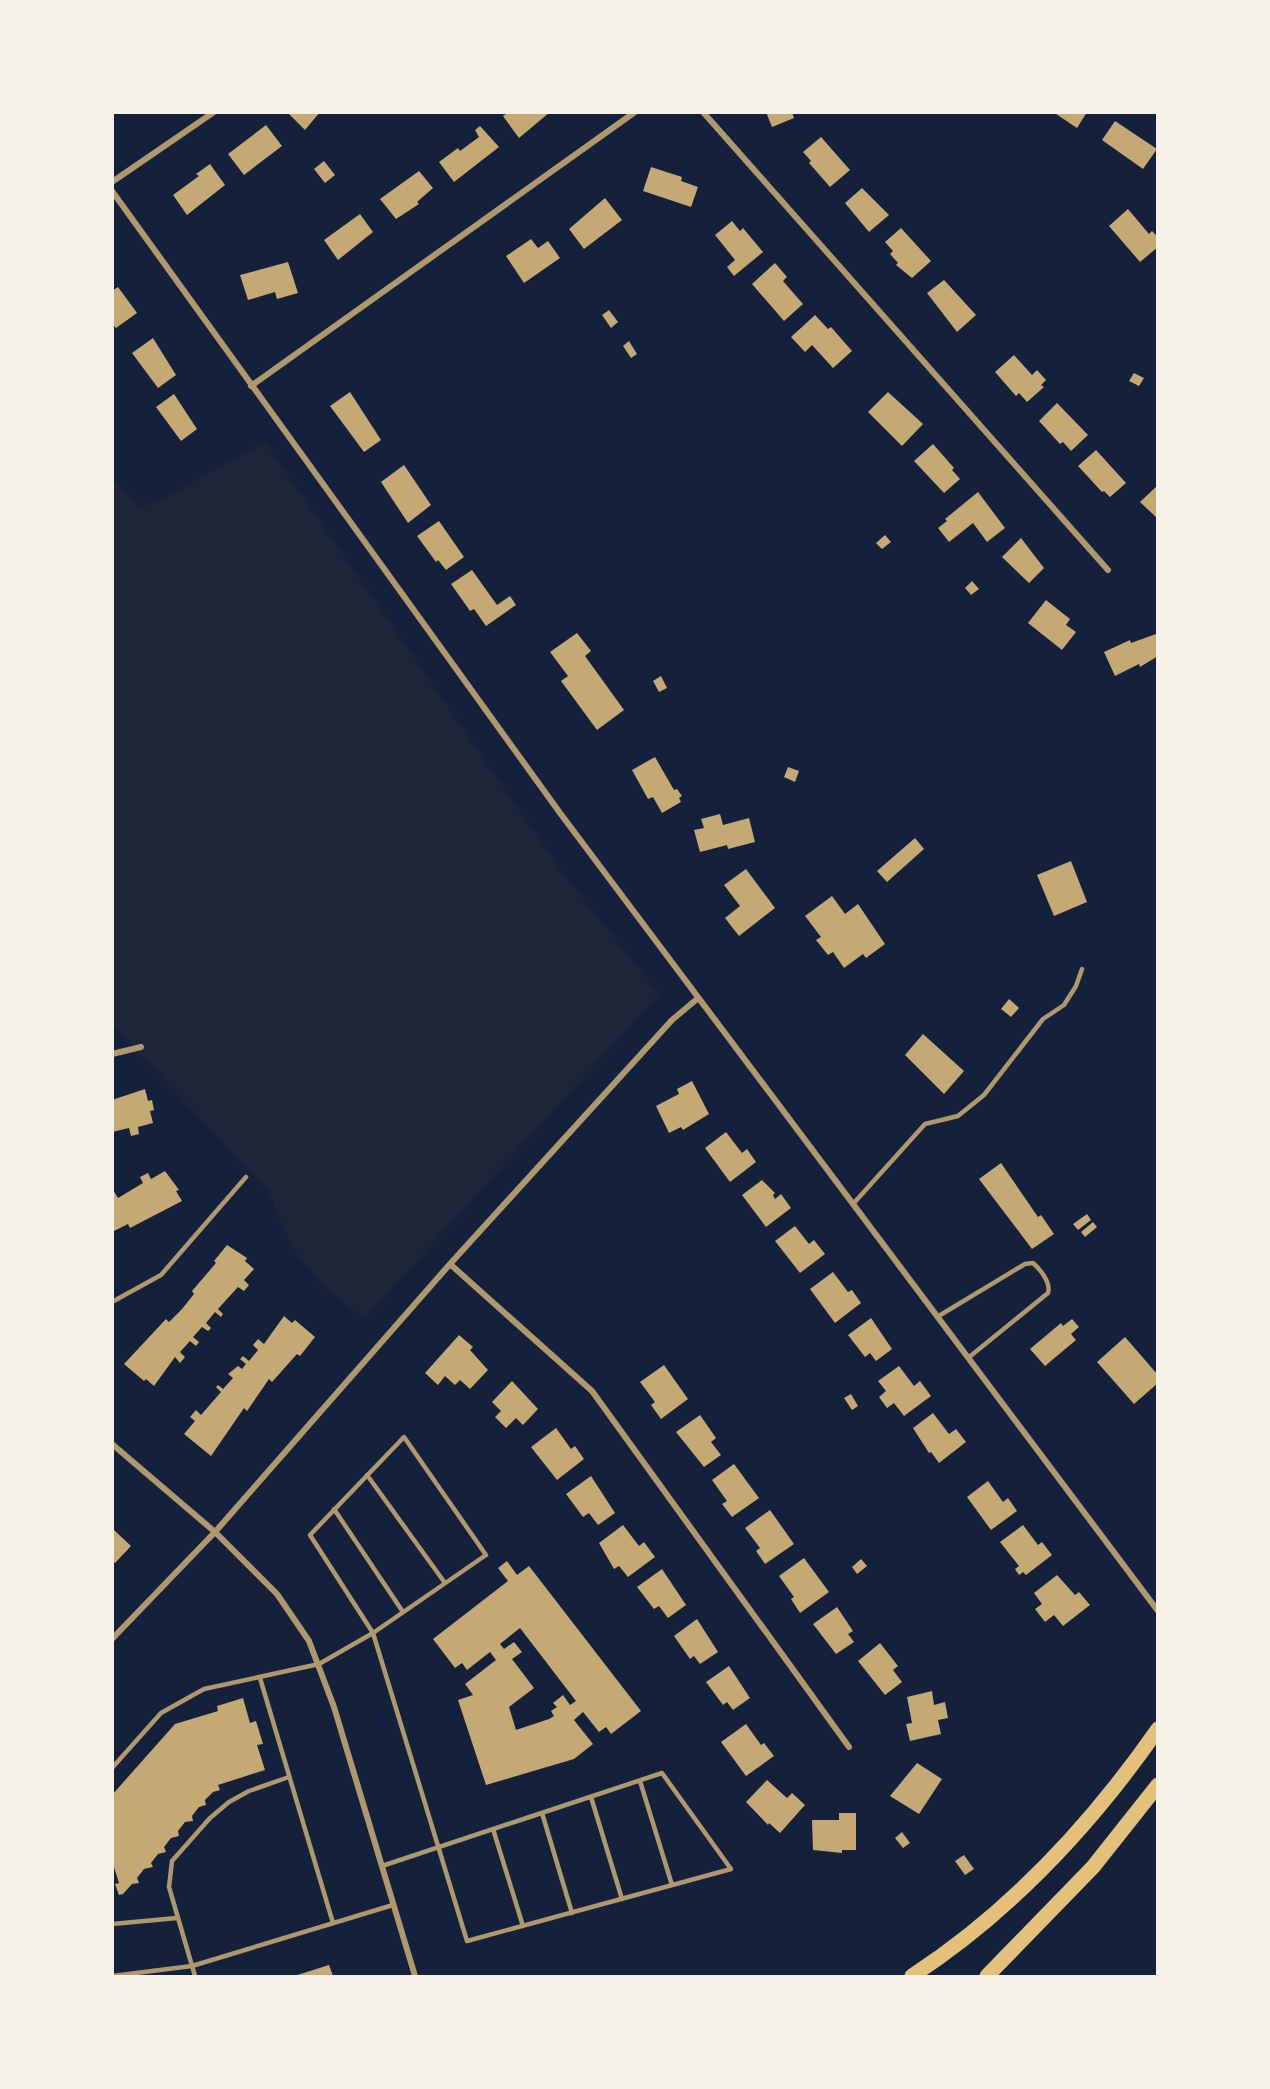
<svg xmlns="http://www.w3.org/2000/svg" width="1270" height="2089" font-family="Bitter,serif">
  <rect width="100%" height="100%" fill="#14213d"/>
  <path fill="#1d2539" d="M 265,442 L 565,876 L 659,994 L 365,1318 L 327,1290 L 291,1246 L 269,1192 L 113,1025 L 112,478 L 142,507 L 169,495 Z"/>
  <path fill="#c6a872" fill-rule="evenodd" d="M 287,112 L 320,112 L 305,130 Z
    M 509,112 L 550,112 L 519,138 L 503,116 Z
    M 766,112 L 792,112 L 794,118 L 772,127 Z
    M 1053,112 L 1087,112 L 1077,128 Z
    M 1115,121 L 1157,149 L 1143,169 L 1102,140 Z
    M 266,125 L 282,146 L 244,175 L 228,154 Z
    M 480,126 L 499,147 L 454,182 L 439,162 L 458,148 L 460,151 L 479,137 L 475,130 Z
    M 821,137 L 850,170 L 830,187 L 809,163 L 811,161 L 803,152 Z
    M 324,161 L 335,175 L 325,183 L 314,169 Z
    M 210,164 L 225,185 L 187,215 L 173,195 L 199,176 L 196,174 Z
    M 651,167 L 682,177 L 681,181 L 698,187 L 691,207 L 643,191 Z
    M 419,171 L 433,188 L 417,202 L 419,204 L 396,219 L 380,199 Z
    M 862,188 L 889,215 L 869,232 L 845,203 Z
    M 605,198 L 622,220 L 584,249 L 569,229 Z
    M 1128,209 L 1149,234 L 1152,231 L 1158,237 L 1158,247 L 1140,262 L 1109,226 Z
    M 360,214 L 373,232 L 338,260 L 324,240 Z
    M 732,221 L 740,231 L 743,228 L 763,252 L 734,276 L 727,267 L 735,260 L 715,235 Z
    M 901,228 L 931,261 L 912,278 L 896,265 L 898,263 L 890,254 L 893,251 L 885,242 Z
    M 531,239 L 538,248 L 548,241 L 560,258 L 524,283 L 506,256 Z
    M 288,262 L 298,293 L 277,299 L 275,292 L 248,300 L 240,275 Z
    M 775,263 L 787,277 L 783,281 L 803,304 L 784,321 L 752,284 Z
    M 944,280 L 976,315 L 957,332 L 927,293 Z
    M 118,287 L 137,313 L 116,328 L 112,324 L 112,291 Z
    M 609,310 L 618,322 L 611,328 L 602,315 Z
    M 815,315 L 828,329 L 831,327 L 852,351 L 833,368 L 812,345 L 805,352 L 791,337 Z
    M 153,338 L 176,375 L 158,388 L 132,353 Z
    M 629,341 L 637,354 L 631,358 L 623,346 Z
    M 1014,355 L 1032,375 L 1037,370 L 1046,380 L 1041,385 L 1044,387 L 1027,402 L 1019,393 L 1016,396 L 995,372 Z
    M 1134,373 L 1144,378 L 1139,386 L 1129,381 Z
    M 350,392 L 381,440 L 364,452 L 330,406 Z
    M 888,392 L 923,424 L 902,446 L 868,412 Z
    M 174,394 L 197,429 L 181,441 L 156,407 Z
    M 1057,403 L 1088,435 L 1071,451 L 1063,442 L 1060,444 L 1039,421 Z
    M 933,444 L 954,468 L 952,470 L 960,479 L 944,493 L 914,461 Z
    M 1096,450 L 1126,483 L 1110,497 L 1104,491 L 1102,492 L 1078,466 Z
    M 404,465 L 431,505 L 408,523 L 381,482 Z
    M 1158,485 L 1158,519 L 1140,502 Z
    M 978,492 L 1005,528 L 987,542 L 973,523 L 949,542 L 938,528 L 947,521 L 945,519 Z
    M 439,521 L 464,557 L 446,570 L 438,560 L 436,562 L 417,536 Z
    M 885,535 L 891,542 L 882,549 L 876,543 Z
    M 1021,538 L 1044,568 L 1029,583 L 1002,557 Z
    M 472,570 L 497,605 L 510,596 L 516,605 L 486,626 L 474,609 L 470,611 L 451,584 Z
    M 972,581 L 979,589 L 971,595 L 965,588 Z
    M 1046,600 L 1070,619 L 1066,625 L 1076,632 L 1062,650 L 1028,623 Z
    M 577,633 L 591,651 L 585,656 L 624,710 L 597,730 L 561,681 L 568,676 L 550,652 Z
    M 1156,634 L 1158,656 L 1140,667 L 1139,664 L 1115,676 L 1104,652 L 1130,640 L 1131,643 Z
    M 661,676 L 667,688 L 659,692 L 653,681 Z
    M 655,757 L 674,790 L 677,789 L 682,796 L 679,798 L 681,802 L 662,813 L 653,797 L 648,799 L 632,770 Z
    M 788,767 L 799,771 L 795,782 L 784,777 Z
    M 720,814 L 723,825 L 749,818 L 755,842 L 728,849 L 727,845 L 700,852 L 694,830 L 704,828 L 701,819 Z
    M 915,838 L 924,849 L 887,882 L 877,871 Z
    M 1071,861 L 1087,902 L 1054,916 L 1037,875 Z
    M 746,869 L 775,908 L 739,936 L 725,918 L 740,906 L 724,885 Z
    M 832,896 L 845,914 L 858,904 L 885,944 L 866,958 L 863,954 L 844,968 L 833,952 L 828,955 L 816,940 L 821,937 L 805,916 Z
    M 1009,999 L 1019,1008 L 1011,1017 L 1001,1009 Z
    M 923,1034 L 964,1071 L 944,1094 L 905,1055 Z
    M 692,1081 L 709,1114 L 683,1130 L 681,1127 L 669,1133 L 656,1106 L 679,1094 L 677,1089 Z
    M 145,1089 L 148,1101 L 152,1100 L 154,1110 L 150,1111 L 153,1123 L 138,1127 L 139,1134 L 131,1136 L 129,1128 L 112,1132 L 112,1100 Z
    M 726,1132 L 742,1153 L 747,1149 L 756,1162 L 730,1182 L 705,1148 Z
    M 1001,1163 L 1038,1217 L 1041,1215 L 1054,1234 L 1032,1249 L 979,1179 Z
    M 165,1171 L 179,1190 L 176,1191 L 182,1201 L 130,1228 L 128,1224 L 112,1232 L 112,1188 L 118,1198 L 143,1183 L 140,1177 L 148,1173 L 151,1179 Z
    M 762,1180 L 775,1193 L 773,1195 L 775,1199 L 781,1194 L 791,1208 L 766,1227 L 742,1195 Z
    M 1087,1214 L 1091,1220 L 1078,1230 L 1073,1224 Z
    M 1093,1222 L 1097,1227 L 1085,1237 L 1081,1232 Z
    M 795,1226 L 809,1244 L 814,1240 L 825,1254 L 800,1273 L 775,1241 Z
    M 227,1245 L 247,1258 L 245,1261 L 254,1269 L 244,1280 L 249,1285 L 244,1291 L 238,1287 L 227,1299 L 218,1309 L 223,1314 L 221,1317 L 215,1312 L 206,1323 L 211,1328 L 208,1331 L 202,1327 L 193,1337 L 199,1342 L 196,1346 L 190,1341 L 180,1352 L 185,1357 L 180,1363 L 175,1357 L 154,1386 L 146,1379 L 144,1381 L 124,1364 L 166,1319 L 169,1322 L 182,1309 L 194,1294 L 192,1291 L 216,1263 L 214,1261 Z
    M 833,1272 L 848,1292 L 852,1290 L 861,1303 L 835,1323 L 810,1289 Z
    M 284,1316 L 292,1323 L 295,1320 L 315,1337 L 300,1356 L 297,1354 L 272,1382 L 269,1379 L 247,1411 L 244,1408 L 211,1456 L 184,1434 L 195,1421 L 190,1417 L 196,1410 L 201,1415 L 221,1392 L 216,1387 L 218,1385 L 223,1389 L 233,1378 L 228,1374 L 238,1366 L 242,1369 L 246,1364 L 240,1359 L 243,1356 L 249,1361 L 258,1350 L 253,1345 L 258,1339 L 264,1344 Z
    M 871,1318 L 892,1349 L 876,1361 L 870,1353 L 865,1357 L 848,1335 Z
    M 1072,1319 L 1079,1327 L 1071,1334 L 1076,1340 L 1045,1366 L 1030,1349 L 1061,1323 L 1063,1326 Z
    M 459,1335 L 473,1347 L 470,1350 L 488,1370 L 470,1389 L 460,1380 L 455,1385 L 445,1376 L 438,1385 L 425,1373 Z
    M 1125,1337 L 1158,1375 L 1158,1383 L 1134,1404 L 1097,1362 Z
    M 664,1365 L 688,1399 L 661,1419 L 651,1405 L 655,1402 L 640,1382 Z
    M 899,1366 L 914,1386 L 920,1381 L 931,1396 L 904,1416 L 894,1403 L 887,1408 L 879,1397 L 886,1391 L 878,1381 Z
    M 512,1381 L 538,1409 L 523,1425 L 516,1418 L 506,1428 L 495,1417 L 501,1411 L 492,1402 Z
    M 851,1394 L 858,1406 L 852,1410 L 844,1398 Z
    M 933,1413 L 949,1434 L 956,1429 L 966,1442 L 939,1463 L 931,1452 L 929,1453 L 913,1428 Z
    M 700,1415 L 716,1438 L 711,1442 L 721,1455 L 704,1467 L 676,1432 Z
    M 556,1428 L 571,1449 L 575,1446 L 584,1459 L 557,1480 L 531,1447 Z
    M 734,1464 L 759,1498 L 732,1517 L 722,1504 L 727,1501 L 712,1480 Z
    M 591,1476 L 615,1513 L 598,1525 L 589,1513 L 583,1517 L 566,1494 Z
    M 988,1481 L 1003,1502 L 1008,1498 L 1017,1511 L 991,1530 L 967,1497 Z
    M 770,1510 L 794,1544 L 765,1564 L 756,1551 L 760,1548 L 745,1528 Z
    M 623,1525 L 639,1546 L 644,1542 L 655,1557 L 628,1577 L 619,1566 L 614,1569 L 599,1543 Z
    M 1023,1525 L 1038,1545 L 1042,1542 L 1052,1555 L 1026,1575 L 1023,1572 L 1019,1575 L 1015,1569 L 1019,1566 L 1000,1542 Z
    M 112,1528 L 131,1546 L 115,1563 L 112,1561 Z
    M 804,1558 L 829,1592 L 800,1613 L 791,1599 L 794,1597 L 779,1576 Z
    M 861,1559 L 867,1566 L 857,1574 L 852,1567 Z
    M 507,1561 L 517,1575 L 529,1566 L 641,1711 L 611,1734 L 606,1727 L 599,1732 L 583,1712 L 574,1720 L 593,1744 L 574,1759 L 486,1785 L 458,1700 L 473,1695 L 465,1684 L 496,1660 L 490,1652 L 467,1670 L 462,1663 L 455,1668 L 433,1639 L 508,1581 L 498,1568 ZM 520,1628 L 576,1701 L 570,1705 L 563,1695 L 553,1703 L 557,1707 L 551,1711 L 554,1716 L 549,1719 L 516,1730 L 509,1707 L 534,1688 L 512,1659 L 522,1652 L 514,1642 L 504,1649 L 500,1644 Z
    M 662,1569 L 686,1605 L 668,1618 L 659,1606 L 654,1609 L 637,1587 Z
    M 1057,1575 L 1075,1595 L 1079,1592 L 1090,1605 L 1063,1626 L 1054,1615 L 1045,1622 L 1035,1609 L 1042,1604 L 1034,1593 Z
    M 837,1607 L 853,1631 L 848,1634 L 854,1642 L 836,1654 L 813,1624 Z
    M 697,1619 L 718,1652 L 700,1664 L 694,1656 L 690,1659 L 674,1636 Z
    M 880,1643 L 898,1666 L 893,1670 L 902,1682 L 885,1695 L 858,1661 Z
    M 729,1666 L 750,1698 L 733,1710 L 727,1702 L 723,1705 L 706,1682 Z
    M 932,1691 L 934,1705 L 945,1702 L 948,1718 L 938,1720 L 941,1734 L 910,1741 L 906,1724 L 912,1723 L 907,1697 Z
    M 243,1698 L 250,1723 L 256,1721 L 263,1744 L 257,1745 L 265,1770 L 218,1785 L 220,1790 L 213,1792 L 205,1800 L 206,1805 L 199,1807 L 192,1816 L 193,1821 L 185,1822 L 178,1831 L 179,1836 L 171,1838 L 164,1847 L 166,1852 L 158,1854 L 151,1863 L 153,1867 L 144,1869 L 137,1878 L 139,1883 L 132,1884 L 123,1894 L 119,1895 L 115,1884 L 119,1883 L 112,1861 L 112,1795 L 175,1724 L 218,1711 L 217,1706 Z
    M 746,1724 L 761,1745 L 764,1743 L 774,1756 L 746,1776 L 721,1742 Z
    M 917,1763 L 942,1779 L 919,1814 L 890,1796 Z
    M 767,1780 L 787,1798 L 792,1793 L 805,1805 L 780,1833 L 769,1823 L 768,1825 L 746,1802 Z
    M 839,1813 L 856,1813 L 856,1850 L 842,1850 L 842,1853 L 813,1850 L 812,1820 L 839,1820 Z
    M 902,1832 L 910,1843 L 903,1848 L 895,1838 Z
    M 964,1855 L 974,1869 L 965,1875 L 955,1861 Z
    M 329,1965 L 333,1976 L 294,1976 Z"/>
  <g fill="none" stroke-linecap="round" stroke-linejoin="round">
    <path stroke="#b1986c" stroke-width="4.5" d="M 853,1204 L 925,1124 L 958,1116 L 984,1095 L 1043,1019 L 1064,1005 L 1076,986 L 1082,969
      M 112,1302 L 161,1275 L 246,1177
      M 937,1317 L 1025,1264 L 1033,1263 C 1041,1270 1051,1283 1048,1293 L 968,1358
      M 367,1475 L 445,1583
      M 334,1509 L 403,1612
      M 260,1678 L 333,1923
      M 112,1768 L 161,1713 L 204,1689 L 319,1664 L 373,1633 L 486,1555 L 404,1437 L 310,1535 L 373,1633 L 467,1941 L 731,1869 L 662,1773 C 569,1804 475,1835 382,1866
      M 640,1781 L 672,1885
      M 591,1797 L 622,1899
      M 542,1813 L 572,1913
      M 493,1829 L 523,1926
      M 112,1924 L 177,1918
      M 112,1976 L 192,1966 L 393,1905
      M 195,1976 L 169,1887 L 172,1861 L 210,1818 L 229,1802 L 249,1791 L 289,1777"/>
    <path stroke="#b1986c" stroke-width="6" d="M 703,112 L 1108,570
      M 112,182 L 214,112
      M 112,191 L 560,813 L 1158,1611
      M 251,386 L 635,112
      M 112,1054 L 141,1047
      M 450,1264 L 592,1391 L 849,1747
      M 112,1444 L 215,1532 L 277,1594 L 309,1641 L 334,1707 L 415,1976
      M 112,1639 L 215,1532 L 450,1264 L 672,1020 L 697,999"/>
    <path stroke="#e5c07b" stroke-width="15" d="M 912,1976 C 1010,1912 1091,1825 1158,1729
      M 987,1976 L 1093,1867 L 1158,1785"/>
  </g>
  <rect width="1270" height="2089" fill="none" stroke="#f6f1e7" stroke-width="228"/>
</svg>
